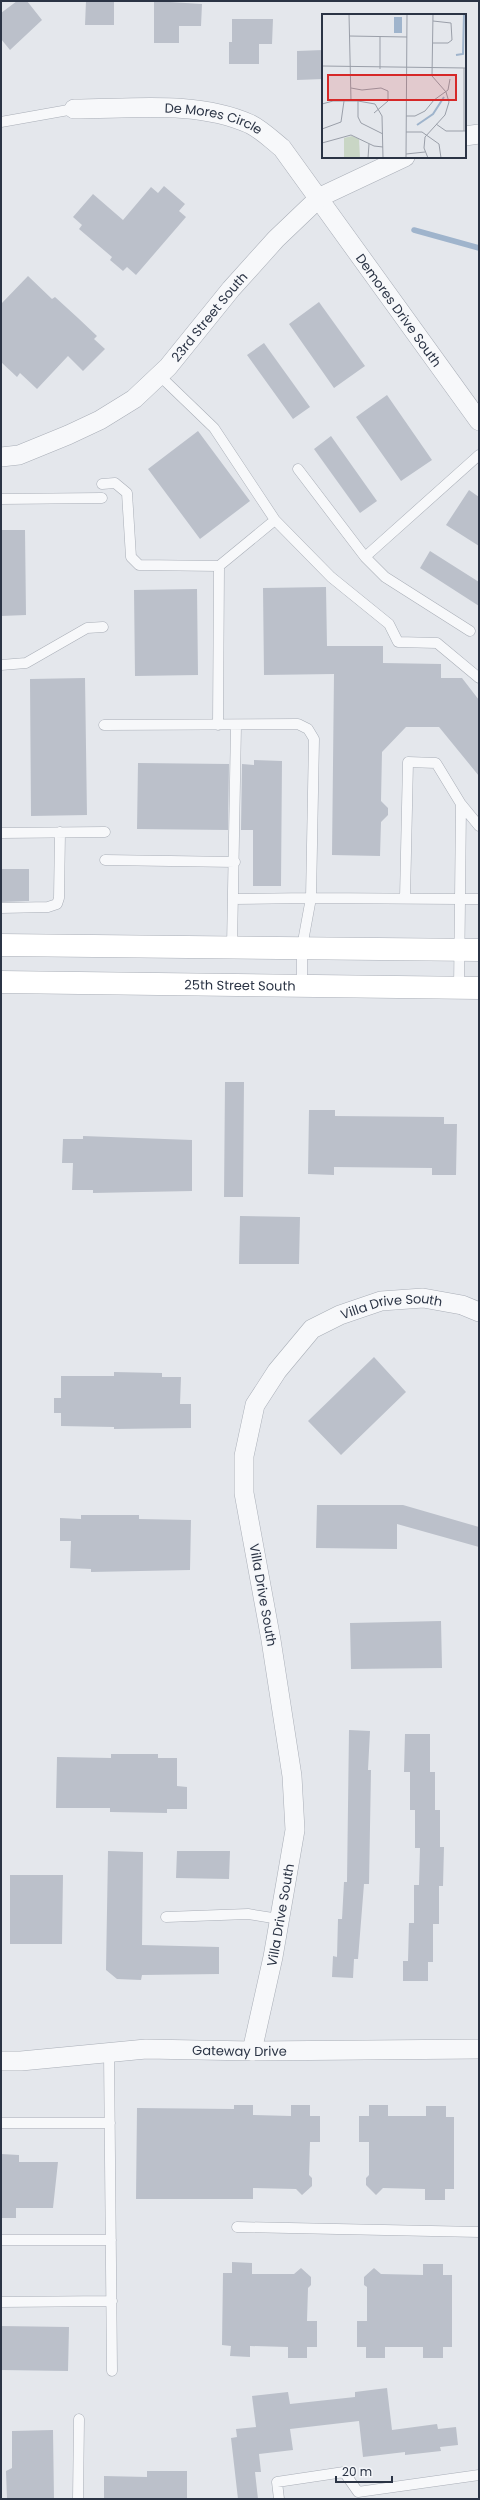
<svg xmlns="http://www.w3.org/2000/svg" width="480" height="2500" font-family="Poppins,sans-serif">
  <rect width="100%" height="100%" fill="#e4e7ec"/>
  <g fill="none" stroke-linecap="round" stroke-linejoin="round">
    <path stroke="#9fb4cc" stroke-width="5.5" d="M 414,230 L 479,248"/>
  </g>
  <path fill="#bbc0ca" d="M 17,1 L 27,1 L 42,20 L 10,50 L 1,39 L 1,13 Z
    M 86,1 L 114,1 L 114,25 L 85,25 Z
    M 154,1 L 202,4 L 201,26 L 179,26 L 179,43 L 154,43 Z
    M 232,19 L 273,19 L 272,44 L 259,44 L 259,64 L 229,64 L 229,42 L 232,42 Z
    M 323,50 L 323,79 L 297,80 L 297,51 Z
    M 164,186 L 185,204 L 179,211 L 186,217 L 136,275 L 127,267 L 123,271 L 110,260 L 112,257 L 79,229 L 82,225 L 73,217 L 93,194 L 123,220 L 151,187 L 158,193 Z
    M 28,276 L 52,299 L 55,297 L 78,318 L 97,336 L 94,339 L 105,349 L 83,371 L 68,356 L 37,389 L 20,373 L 17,377 L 1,362 L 1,304 Z
    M 319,302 L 365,366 L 334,388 L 289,324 Z
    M 264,343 L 310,407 L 293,419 L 247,355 Z
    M 387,395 L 432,460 L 401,481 L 356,417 Z
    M 198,431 L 250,501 L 200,539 L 148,469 Z
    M 331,436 L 377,501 L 360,513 L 314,449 Z
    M 469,490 L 479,497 L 479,546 L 446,525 Z
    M 1,530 L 25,530 L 26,615 L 1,616 Z
    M 430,551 L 479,582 L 479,606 L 420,568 Z
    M 326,587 L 327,646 L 383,646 L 383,663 L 441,664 L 441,678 L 462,678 L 479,700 L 479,776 L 439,727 L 406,727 L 382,752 L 381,801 L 388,808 L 388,815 L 381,822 L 380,856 L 332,855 L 334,674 L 264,675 L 263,588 Z
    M 197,589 L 198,675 L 135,676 L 134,590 Z
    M 85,678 L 87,815 L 31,816 L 30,679 Z
    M 254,760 L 282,761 L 281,886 L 253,886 L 253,830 L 241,830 L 242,764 L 254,765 Z
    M 138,763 L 229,764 L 228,830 L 137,829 Z
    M 1,869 L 29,869 L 29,901 L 1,902 Z
    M 225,1082 L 244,1082 L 243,1197 L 224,1197 Z
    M 309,1110 L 335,1110 L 335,1116 L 444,1117 L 444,1124 L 457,1124 L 456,1175 L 432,1175 L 432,1168 L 334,1167 L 334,1175 L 308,1174 Z
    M 83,1136 L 192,1140 L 192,1191 L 93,1193 L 93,1190 L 72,1190 L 73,1163 L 62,1163 L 63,1139 L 83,1139 Z
    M 240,1216 L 300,1217 L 299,1264 L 239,1264 Z
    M 374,1357 L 406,1392 L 341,1455 L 308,1421 Z
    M 114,1372 L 162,1373 L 162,1377 L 181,1377 L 180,1404 L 191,1404 L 191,1428 L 114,1429 L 114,1427 L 61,1426 L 61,1413 L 54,1413 L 54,1398 L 61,1398 L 61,1376 L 114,1376 Z
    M 317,1505 L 403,1505 L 479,1527 L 479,1547 L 397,1524 L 397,1549 L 316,1548 Z
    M 81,1515 L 139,1515 L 139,1519 L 191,1520 L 190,1570 L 91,1572 L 91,1569 L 70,1568 L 71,1541 L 60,1541 L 60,1518 L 81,1519 Z
    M 441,1621 L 442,1668 L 351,1669 L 350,1623 Z
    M 349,1730 L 370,1731 L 368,1770 L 371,1770 L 369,1884 L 364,1884 L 358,1959 L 354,1959 L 353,1978 L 332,1977 L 333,1956 L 337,1957 L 338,1919 L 342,1919 L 344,1882 L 347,1882 Z
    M 405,1734 L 430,1734 L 430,1772 L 435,1772 L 435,1810 L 440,1810 L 440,1847 L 444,1847 L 443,1886 L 439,1886 L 439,1924 L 433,1924 L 433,1962 L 428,1962 L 428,1981 L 403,1981 L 403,1961 L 408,1961 L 409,1923 L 414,1923 L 414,1885 L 419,1885 L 420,1848 L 415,1848 L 415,1810 L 410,1810 L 410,1772 L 404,1772 Z
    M 111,1754 L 158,1754 L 158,1758 L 177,1758 L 177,1786 L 187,1787 L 187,1809 L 167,1809 L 167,1813 L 110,1812 L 110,1808 L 56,1808 L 57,1757 L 111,1758 Z
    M 108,1851 L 143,1852 L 142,1945 L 219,1947 L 219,1974 L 142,1975 L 141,1980 L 117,1979 L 106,1970 Z
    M 177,1851 L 230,1851 L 229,1879 L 176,1878 Z
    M 10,1875 L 63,1875 L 62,1944 L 10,1944 Z
    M 234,2105 L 253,2105 L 253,2115 L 291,2116 L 291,2105 L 310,2105 L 310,2116 L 320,2116 L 320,2142 L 310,2142 L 309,2175 L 312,2178 L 312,2186 L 302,2195 L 296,2189 L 253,2188 L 253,2199 L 136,2199 L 137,2108 L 234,2109 Z
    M 369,2105 L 388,2105 L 388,2116 L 426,2116 L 426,2106 L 446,2106 L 446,2117 L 454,2117 L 454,2189 L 445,2189 L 445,2200 L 425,2200 L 425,2189 L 383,2188 L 376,2195 L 366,2185 L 366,2178 L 369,2175 L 369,2142 L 359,2142 L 359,2116 L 369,2116 Z
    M 1,2154 L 19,2155 L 19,2162 L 58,2162 L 53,2208 L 16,2208 L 16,2218 L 1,2218 Z
    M 232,2262 L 252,2263 L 252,2274 L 294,2274 L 301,2268 L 311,2277 L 311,2285 L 308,2288 L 307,2321 L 317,2321 L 317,2347 L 307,2347 L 307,2358 L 288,2358 L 288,2347 L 250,2346 L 250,2357 L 230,2356 L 231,2346 L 222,2345 L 223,2273 L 232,2273 Z
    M 423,2264 L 443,2264 L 443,2275 L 452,2275 L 452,2347 L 443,2347 L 443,2358 L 423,2358 L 423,2347 L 385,2347 L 385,2358 L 366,2358 L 366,2347 L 357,2347 L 357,2321 L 367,2321 L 367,2287 L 364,2285 L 364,2277 L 374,2268 L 381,2274 L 423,2275 Z
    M 1,2326 L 69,2327 L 68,2371 L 1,2370 Z
    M 387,2388 L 392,2430 L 437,2424 L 438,2429 L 456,2427 L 458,2445 L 440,2447 L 441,2451 L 405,2455 L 405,2452 L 363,2457 L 359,2421 L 290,2429 L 293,2450 L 259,2454 L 261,2472 L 255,2472 L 258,2499 L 238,2499 L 231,2438 L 237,2437 L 236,2429 L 256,2427 L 252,2396 L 288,2392 L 290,2404 L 355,2397 L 355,2392 Z
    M 53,2430 L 54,2499 L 7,2499 L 6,2471 L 12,2468 L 12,2431 Z
    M 147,2471 L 187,2471 L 187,2499 L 104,2499 L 104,2476 L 147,2477 Z"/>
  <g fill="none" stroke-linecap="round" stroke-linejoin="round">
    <defs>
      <path id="lane" d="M 1,122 L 74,109
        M 160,376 L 214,428 L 275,520 L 331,577 L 389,624 L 398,642 L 437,643 L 479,678
        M 298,469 L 365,557 L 479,455
        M 102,484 L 115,483 L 127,493 L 131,557 L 139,565 L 219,566
        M 1,499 L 102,498
        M 365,557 L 385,577 L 470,631
        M 1,665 L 26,663 L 87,628 L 103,627
        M 104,725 L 298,724 L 308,729 L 314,739 L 311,898 L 234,899
        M 218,725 L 219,566 L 275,520
        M 461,804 L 479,826
        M 1,833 L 105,832
        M 105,860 L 235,862
        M 405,898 L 408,762 L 436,763 L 461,804 L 460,899 L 479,899
        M 1,908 L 48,907 L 57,904 L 59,898 L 60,832
        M 232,947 L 236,725
        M 302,985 L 302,947 L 311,898 L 460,899 L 459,988
        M 166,1917 L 248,1914 L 279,1919
        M 109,2053 L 112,2371
        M 1,2123 L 110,2123
        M 237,2227 L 479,2232
        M 1,2240 L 111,2240
        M 1,2302 L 112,2301
        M 358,2492 L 479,2475
        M 78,2499 L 79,2419
        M 279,2499 L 277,2482 L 344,2472 L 358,2492"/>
      <g id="street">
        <path id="s1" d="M 74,109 C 131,109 197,100 250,124 C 262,130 272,140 282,148 L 479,421"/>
        <path d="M 465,136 L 479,134"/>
        <path id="s2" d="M 1,457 L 19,455 L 68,435 L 100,420 L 134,399 L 168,367 L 231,289 L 276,239 L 320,197 L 405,157"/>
        <path id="s3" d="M 252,2051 L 273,1957 L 295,1830 L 292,1776 L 271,1640 L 244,1493 L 244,1456 L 255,1405 L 277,1371 L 312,1329 L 340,1315 L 381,1301 L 423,1298 L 462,1305 L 479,1312"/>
        <path id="s4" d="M 1,2061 L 21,2061 L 146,2049 L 252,2051 L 479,2049"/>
      </g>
      <g id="secondary">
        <path d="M 1,945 L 479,950"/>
        <path id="s5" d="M 1,982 L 479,988"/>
      </g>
    </defs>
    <use href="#lane" stroke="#a9aeb7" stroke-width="11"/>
    <use href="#street" stroke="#a9aeb7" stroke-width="20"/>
    <use href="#secondary" stroke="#a9aeb7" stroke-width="23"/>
    <use href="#lane" stroke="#f7f8fa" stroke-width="10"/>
    <use href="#street" stroke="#f7f8fa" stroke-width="19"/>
    <use href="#secondary" stroke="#fff" stroke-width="22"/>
  </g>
  <g text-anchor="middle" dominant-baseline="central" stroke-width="3" stroke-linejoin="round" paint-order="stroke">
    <g font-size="13" fill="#2b3445" stroke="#f4f6f9">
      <text stroke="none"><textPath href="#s1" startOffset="141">De Mores Circle</textPath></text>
      <text stroke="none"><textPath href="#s1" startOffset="418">Demores Drive South</textPath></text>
      <text stroke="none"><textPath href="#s2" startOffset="258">23rd Street South</textPath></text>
      <text stroke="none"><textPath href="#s5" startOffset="239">25th Street South</textPath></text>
      <text stroke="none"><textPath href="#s3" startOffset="835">Villa Drive South</textPath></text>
      <text transform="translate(263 1595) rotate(80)">Villa Drive South</text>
      <text stroke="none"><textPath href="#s3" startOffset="139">Villa Drive South</textPath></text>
      <text stroke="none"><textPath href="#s4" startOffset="239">Gateway Drive</textPath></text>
    </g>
  </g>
  <g transform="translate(322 14)">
    <rect width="144" height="144" fill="#e4e7ec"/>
    <path d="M 30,122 L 37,125 L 38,144 L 22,144 L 22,124 Z" fill="#c9d6c5"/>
    <path d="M 72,3 L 80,3 L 80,19 L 72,19 Z" fill="#9fb4cc"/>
    <path fill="none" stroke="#9fb4cc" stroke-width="2" d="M 134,41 L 141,40 L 142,0M 95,111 L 111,100 L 122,83"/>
    <path fill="none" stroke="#9a9fa9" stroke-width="1" d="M 27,0 L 29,87M 27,22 L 85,23M 111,29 L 126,29 L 130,26 L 129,9 L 111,7M 0,52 L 144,54M 58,55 L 58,22M 29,74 L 40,76 L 59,74 L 66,77 L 66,87 L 52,99M 36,87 L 36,103 L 39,109 L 61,120M 0,90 L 11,87 L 36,87 L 53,90 L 60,102 L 61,144M 84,102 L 93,102 L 103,97 L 112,86 L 126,76 L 128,65M 114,110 L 124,117 L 144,117M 0,115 L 19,108 L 22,87M 142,117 L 142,54M 84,118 L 100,118 L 117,130 L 119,144M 0,129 L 29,121 L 52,132 L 61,133M 84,140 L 103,138M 46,144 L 47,130M 84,144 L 85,0M 106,144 L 102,134 L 103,123 L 123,101 L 127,88 L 124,78 L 110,62 L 111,0"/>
    <path fill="#d62828" fill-opacity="0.15" stroke="#d62828" stroke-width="2" d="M 6,61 L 134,61 L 134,86 L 6,86 Z"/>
    <rect width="144" height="144" fill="none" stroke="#2b3445" stroke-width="2"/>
  </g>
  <rect width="480" height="2500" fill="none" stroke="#2b3445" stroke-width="4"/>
  <path d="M336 2476v6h56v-6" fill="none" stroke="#2b3445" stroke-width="2"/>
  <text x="342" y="2476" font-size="12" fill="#2b3445" stroke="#f4f6f9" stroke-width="3" paint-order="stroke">20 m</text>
</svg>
